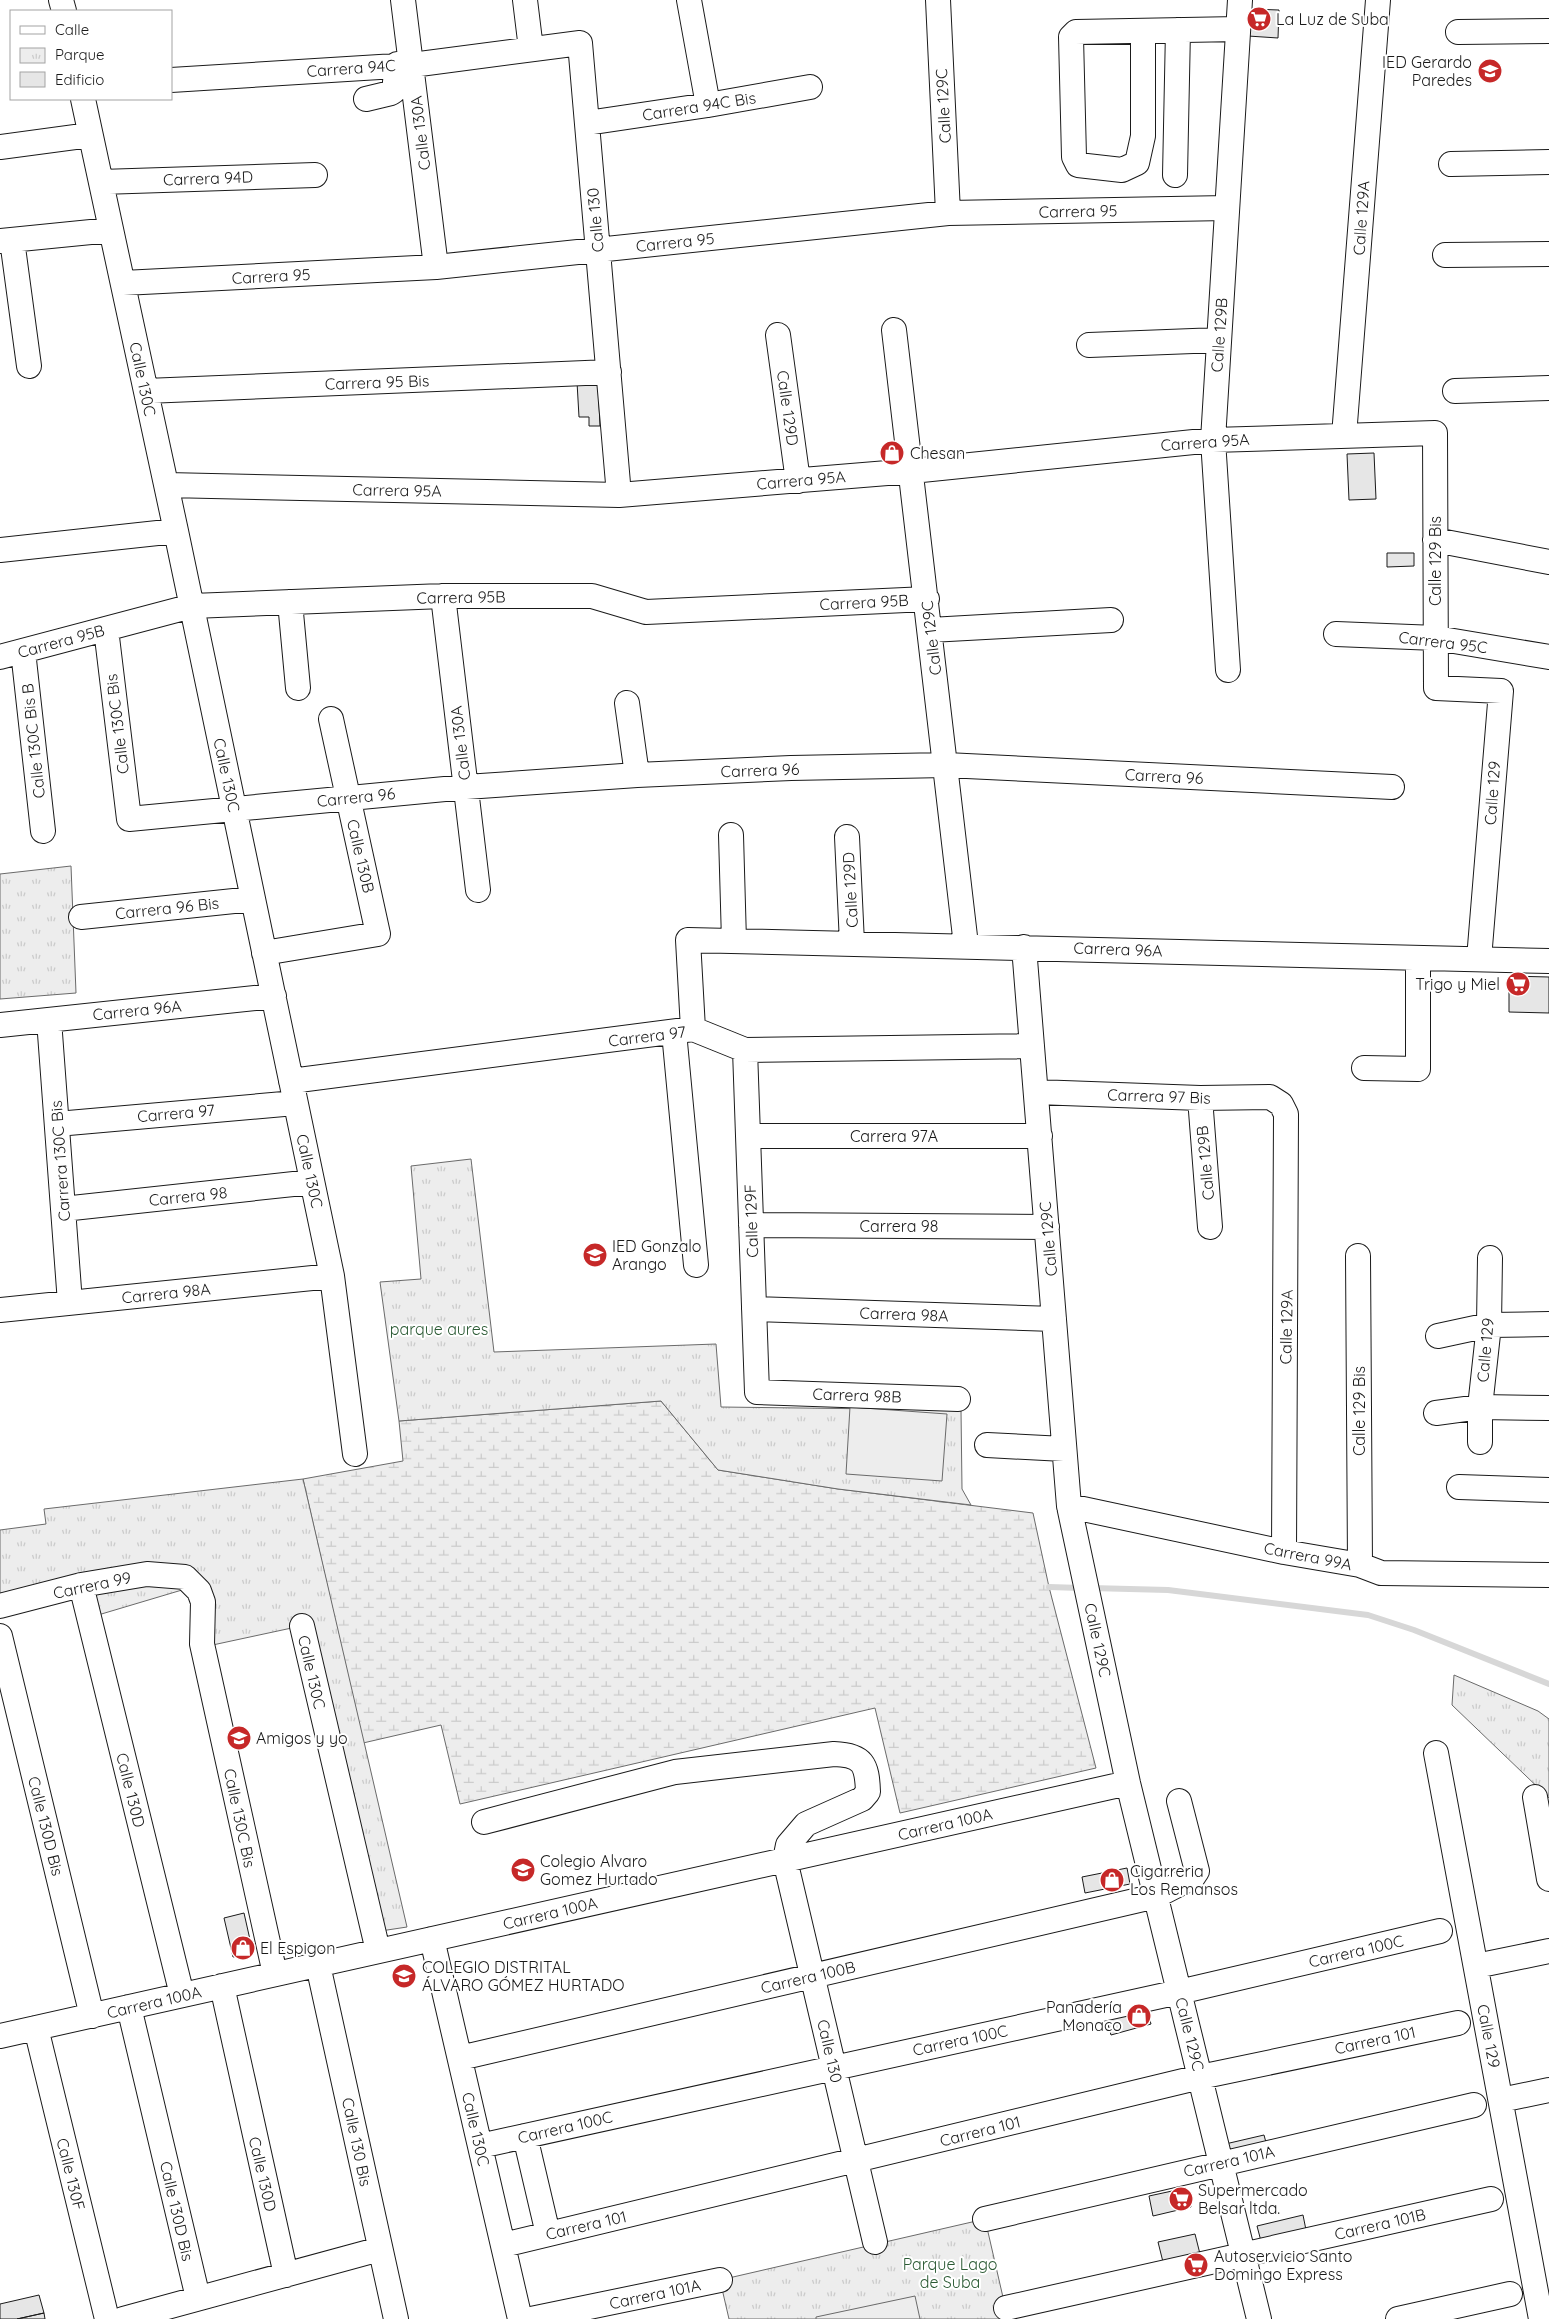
<svg xmlns="http://www.w3.org/2000/svg" width="1549" height="2319" font-family="Quicksand,sans-serif">
  <defs>
    <pattern id="wetland-marsh" width="20" height="14" patternUnits="userSpaceOnUse" patternTransform="scale(1.25)"><rect width="20" height="14" fill="#ededed"/><path d="M1 5h8M5 5V1M11 12h8M15 12V8" fill="none" stroke="#cbcbcb"/></pattern>
    <pattern id="park-tufts" width="24" height="20" patternUnits="userSpaceOnUse" patternTransform="scale(1.25)"><rect width="24" height="20" fill="#ededed"/><path d="M3 7l-1-3M5 7V3M7 7l1-3M15 17l-1-3M17 17v-4M19 17l1-3" fill="none" stroke="#cbcbcb"/></pattern>
  </defs>
  <rect width="100%" height="100%" fill="#fff"/>
  <path fill="url(#wetland-marsh)" stroke="#6a6a6a" d="M 661,1401 L 718,1470 L 838,1489 L 1033,1513 L 1049,1587 L 1096,1768 L 900,1813 L 875,1708 L 460,1804 L 441,1725 L 363,1743 L 303,1479 L 403,1461 L 399,1421 Z"/>
  <path fill="url(#park-tufts)" stroke="#6a6a6a" d="M 71,866 L 76,993 L 0,999 L 0,874 Z
    M 471,1159 L 494,1352 L 716,1344 L 721,1407 L 961,1410 L 962,1489 L 971,1505 L 838,1489 L 718,1470 L 661,1401 L 399,1421 L 380,1282 L 421,1279 L 411,1166 Z
    M 303,1479 L 407,1927 L 374,1932 L 301,1626 L 194,1649 L 192,1587 L 88,1618 L 81,1585 L 0,1606 L 0,1530 L 46,1524 L 44,1509 Z
    M 1454,1675 L 1538,1711 L 1549,1719 L 1549,1798 L 1452,1705 Z
    M 985,2219 L 1008,2319 L 729,2319 L 720,2280 Z"/>
  <path fill="#ededed" stroke="#6a6a6a" d="M 850,1407 L 947,1414 L 942,1481 L 846,1474 Z
    M 915,2296 L 920,2319 L 816,2319 L 816,2317 Z"/>
  <g fill="none" stroke-linecap="round" stroke-linejoin="round">
    <path stroke="#d7d7d7" stroke-width="6" d="M 1049,1587 L 1081,1588
      M 1091,1588 L 1168,1590 L 1368,1615 L 1414,1630 L 1549,1684"/>
  </g>
  <path fill="#e6e6e6" stroke="#1a1a1a" d="M 1250,9 L 1279,10 L 1278,38 L 1248,36 Z
    M 598,381 L 600,426 L 589,426 L 589,417 L 579,417 L 577,382 Z
    M 1374,453 L 1376,499 L 1349,500 L 1347,454 Z
    M 1387,553 L 1414,553 L 1414,566 L 1387,567 Z
    M 1509,976 L 1549,977 L 1549,1013 L 1509,1012 Z
    M 1127,1868 L 1130,1884 L 1085,1893 L 1082,1877 Z
    M 244,1913 L 253,1953 L 233,1957 L 224,1918 Z
    M 1145,2003 L 1151,2024 L 1111,2035 L 1105,2014 Z
    M 1264,2135 L 1268,2150 L 1225,2161 L 1221,2145 Z
    M 1186,2188 L 1191,2207 L 1153,2216 L 1149,2196 Z
    M 1303,2215 L 1307,2235 L 1262,2245 L 1257,2226 Z
    M 1195,2234 L 1201,2258 L 1164,2266 L 1158,2242 Z
    M 39,2295 L 44,2313 L 17,2319 L 0,2319 L 0,2304 Z
    M 44,2313 L 45,2319 L 17,2319 Z"/>
  <g fill="none" stroke-linecap="round" stroke-linejoin="round">
    <defs>
      <path id="minor" d="M 61,0 L 64,11
        M 403,0 L 436,267
        M 525,0 L 531,49
        M 689,0 L 708,105
        M 938,0 L 948,213
        M 1143,31 L 1143,136 L 1137,163 L 1122,170 L 1078,165 L 1074,157 L 1071,37 L 1076,32 L 1238,29
        M 1458,32 L 1549,31
        M 171,80 L 412,65 L 580,43 L 619,495
        M 83,99 L 176,531 L 332,1276 L 355,1454
        M 366,99 L 391,93 L 394,91 L 397,64
        M 587,123 L 708,105 L 810,87
        M 0,147 L 90,135
        M 1451,164 L 1549,162
        M 1175,175 L 1178,30
        M 101,182 L 315,175
        M 12,240 L 29,366
        M 0,241 L 111,230
        M 1445,255 L 1549,254
        M 123,283 L 436,267 L 948,213 L 1227,208
        M 894,330 L 966,945
        M 778,335 L 798,481
        M 1089,345 L 1219,340
        M 146,391 L 609,372
        M 1455,391 L 1549,388
        M 1344,436 L 1378,0
        M 167,485 L 619,495 L 912,471 L 1213,440 L 1435,433 L 1436,688 L 1501,691 L 1479,959
        M 1435,540 L 1549,562
        M 0,550 L 176,531
        M 443,596 L 478,890
        M 290,602 L 298,688
        M 106,629 L 129,819 L 466,787 L 637,775 L 791,768 L 946,765 L 1392,787
        M 930,630 L 1111,620
        M 1336,634 L 1436,638 L 1549,657
        M 23,651 L 43,831
        M 0,657 L 192,606 L 443,596 L 592,596 L 646,612 L 927,599
        M 1228,670 L 1213,440 L 1240,0
        M 627,703 L 637,775
        M 731,835 L 734,941
        M 847,837 L 852,943
        M 81,917 L 253,899
        M 1024,947 L 1069,1506 L 1128,1783 L 1259,2319
        M 264,953 L 378,934 L 331,719
        M 49,1020 L 70,1303
        M 0,1025 L 274,996
        M 693,1029 L 688,940 L 1549,961
        M 674,1032 L 696,1265
        M 745,1050 L 757,1392 L 958,1399
        M 1364,1068 L 1418,1069 L 1418,958
        M 291,1081 L 693,1029 L 745,1050 L 1032,1046
        M 1036,1092 L 1200,1098 L 1270,1097 L 1281,1104 L 1286,1114 L 1284,1552
        M 1200,1098 L 1210,1227
        M 57,1124 L 295,1103
        M 748,1136 L 1040,1136
        M 63,1209 L 312,1182
        M 751,1225 L 1047,1227
        M 1358,1256 L 1360,1565
        M 754,1309 L 1054,1319
        M 0,1310 L 332,1276
        M 1438,1336 L 1489,1325 L 1549,1324
        M 1436,1413 L 1480,1407 L 1549,1408
        M 1480,1442 L 1480,1407 L 1489,1325 L 1490,1258
        M 987,1445 L 1064,1449
        M 1459,1487 L 1549,1490
        M 1069,1506 L 1284,1552 L 1360,1565 L 1381,1573 L 1549,1575
        M 81,1585 L 182,1995
        M 0,1606 L 81,1585 L 147,1574 L 185,1577 L 199,1591 L 203,1602 L 202,1644 L 275,1974
        M 302,1626 L 378,1951
        M 0,1636 L 92,2016
        M 1436,1753 L 1541,2319
        M 1535,1797 L 1549,1879
        M 484,1822 L 675,1772 L 834,1754 C 863,1755 867,1764 868,1792 L 862,1799 L 806,1824 L 788,1845 L 785,1860 L 875,2242
        M 432,1939 L 520,2319
        M 318,1965 L 396,2319
        M 1476,1966 L 1549,1951
        M 222,1986 L 286,2275
        M 129,2007 L 198,2298
        M 36,2028 L 107,2319
        M 0,2036 L 1128,1783
        M 460,2058 L 1156,1896 L 1193,1877 L 1197,1871 L 1179,1801
        M 1501,2100 L 1549,2090
        M 525,2136 L 548,2234
        M 480,2146 L 1179,1992 L 1440,1931
        M 985,2219 L 1474,2105
        M 503,2245 L 1200,2077 L 1458,2023
        M 1006,2308 L 1491,2199
        M 123,2319 L 380,2249
        M 531,2319 L 720,2280
        M 1398,2319 L 1510,2294"/>
    </defs>
    <use href="#minor" stroke="#1a1a1a" stroke-width="26"/>
    <use href="#minor" stroke="#fff" stroke-width="24"/>
  </g>
  <defs>
    <symbol id="supermarket-disc" viewBox="-11 -11 22 22"><circle r="9.5" fill="#c62828" stroke="#fff"/><path d="M-6-5.5h2.5l.6 2H6L4.5 2H-2.5L-4.4-4H-6ZM-1.5 3.2a1.3 1.3 0 1 0 .1 0ZM3 3.2a1.3 1.3 0 1 0 .1 0Z" fill="#fff"/></symbol>
    <symbol id="school-disc" viewBox="-11 -11 22 22"><circle r="9.5" fill="#c62828" stroke="#fff"/><path d="M0-5L7-2L0 1L-7-2ZM-4 1L0 2.5L4 1V4Q0 6-4 4Z" fill="#fff"/></symbol>
    <symbol id="shop-disc" viewBox="-11 -11 22 22"><circle r="9.5" fill="#c62828" stroke="#fff"/><path d="M-5-2.5h2.3a2.7 3.5 0 0 1 5.4 0H5L5.5 6h-11ZM-1.5-2.5h3a1.5 2.3 0 0 0-3 0Z" fill="#fff"/></symbol>
  </defs>
  <g fill-rule="evenodd">
    <use href="#supermarket-disc" x="1245" y="5" width="28" height="28"/>
    <use href="#school-disc" x="1476" y="57" width="28" height="28"/>
    <use href="#shop-disc" x="878" y="439" width="28" height="28"/>
    <use href="#supermarket-disc" x="1504" y="970" width="28" height="28"/>
    <use href="#school-disc" x="581" y="1241" width="28" height="28"/>
    <use href="#school-disc" x="225" y="1724" width="28" height="28"/>
    <use href="#school-disc" x="509" y="1856" width="28" height="28"/>
    <use href="#shop-disc" x="1098" y="1866" width="28" height="28"/>
    <use href="#shop-disc" x="229" y="1934" width="28" height="28"/>
    <use href="#school-disc" x="390" y="1962" width="28" height="28"/>
    <use href="#shop-disc" x="1125" y="2002" width="28" height="28"/>
    <use href="#supermarket-disc" x="1167" y="2185" width="28" height="28"/>
    <use href="#supermarket-disc" x="1182" y="2251" width="28" height="28"/>
  </g>
  <g text-anchor="middle" dominant-baseline="central" stroke-width="4" stroke-linejoin="round" paint-order="stroke">
    <g font-size="16" fill="#1a1a1a" stroke="#fff" text-anchor="start">
      <text x="1276" y="19">La Luz de Suba</text>
      <text x="1472" y="62" text-anchor="end">IED Gerardo<tspan x="1472" dy="18">Paredes</tspan></text>
      <text x="910" y="453">Chesan</text>
      <text x="1500" y="984" text-anchor="end">Trigo y Miel</text>
      <text x="612" y="1246">IED Gonzalo<tspan x="612" dy="18">Arango</tspan></text>
      <text x="256" y="1738">Amigos y yo</text>
      <text x="540" y="1861">Colegio Alvaro<tspan x="540" dy="18">Gomez Hurtado</tspan></text>
      <text x="1130" y="1871">Cigarreria<tspan x="1130" dy="18">Los Remansos</tspan></text>
      <text x="260" y="1948">El Espigon</text>
      <text x="422" y="1967">COLEGIO DISTRITAL<tspan x="422" dy="18">ÁLVARO GÓMEZ HURTADO</tspan></text>
      <text x="1122" y="2007" text-anchor="end">Panadería<tspan x="1122" dy="18">Monaco</tspan></text>
      <text x="1198" y="2190">Supermercado<tspan x="1198" dy="18">Belsar ltda.</tspan></text>
      <text x="1214" y="2256">Autoservicio Santo<tspan x="1214" dy="18">Domingo Express</tspan></text>
    </g>
    <g font-size="16" fill="#1a1a1a" stroke="#fff">
      <text transform="translate(351 68) rotate(-4)">Carrera 94C</text>
      <text transform="translate(699 106) rotate(-9)">Carrera 94C Bis</text>
      <text transform="translate(943 106) rotate(-93)">Calle 129C</text>
      <text transform="translate(420 133) rotate(-97)">Calle 130A</text>
      <text transform="translate(208 178) rotate(-2)">Carrera 94D</text>
      <text transform="translate(1078 211) rotate(-1)">Carrera 95</text>
      <text transform="translate(1361 218) rotate(-86)">Calle 129A</text>
      <text transform="translate(595 220) rotate(-95)">Calle 130</text>
      <text transform="translate(675 242) rotate(-6)">Carrera 95</text>
      <text transform="translate(271 276) rotate(-3)">Carrera 95</text>
      <text transform="translate(1219 335) rotate(-86)">Calle 129B</text>
      <text transform="translate(143 379) rotate(78)">Calle 130C</text>
      <text transform="translate(377 382) rotate(-2)">Carrera 95 Bis</text>
      <text transform="translate(788 408) rotate(82)">Calle 129D</text>
      <text transform="translate(1205 442) rotate(-4)">Carrera 95A</text>
      <text transform="translate(801 480) rotate(-5)">Carrera 95A</text>
      <text transform="translate(397 490) rotate(1)">Carrera 95A</text>
      <text transform="translate(1435 561) rotate(-90)">Calle 129 Bis</text>
      <text transform="translate(461 597) rotate(-1)">Carrera 95B</text>
      <text transform="translate(864 602) rotate(-3)">Carrera 95B</text>
      <text transform="translate(931 638) rotate(-97)">Calle 129C</text>
      <text transform="translate(61 641) rotate(-15)">Carrera 95B</text>
      <text transform="translate(1443 642) rotate(7)">Carrera 95C</text>
      <text transform="translate(117 724) rotate(-97)">Calle 130C Bis</text>
      <text transform="translate(33 741) rotate(-96)">Calle 130C Bis B</text>
      <text transform="translate(460 743) rotate(-97)">Calle 130A</text>
      <text transform="translate(760 770) rotate(-2)">Carrera 96</text>
      <text transform="translate(227 775) rotate(78)">Calle 130C</text>
      <text transform="translate(1164 776) rotate(3)">Carrera 96</text>
      <text transform="translate(1492 793) rotate(-86)">Calle 129</text>
      <text transform="translate(356 797) rotate(-6)">Carrera 96</text>
      <text transform="translate(361 856) rotate(77)">Calle 130B</text>
      <text transform="translate(850 890) rotate(-93)">Calle 129D</text>
      <text transform="translate(167 908) rotate(-6)">Carrera 96 Bis</text>
      <text transform="translate(1118 949) rotate(2)">Carrera 96A</text>
      <text transform="translate(137 1010) rotate(-6)">Carrera 96A</text>
      <text transform="translate(647 1036) rotate(-7)">Carrera 97</text>
      <text transform="translate(1159 1096) rotate(2)">Carrera 97 Bis</text>
      <text transform="translate(176 1113) rotate(-5)">Carrera 97</text>
      <text x="894" y="1136">Carrera 97A</text>
      <text transform="translate(60 1161) rotate(-94)">Carrera 130C Bis</text>
      <text transform="translate(1205 1163) rotate(-95)">Calle 129B</text>
      <text transform="translate(310 1171) rotate(78)">Calle 130C</text>
      <text transform="translate(188 1196) rotate(-6)">Carrera 98</text>
      <text transform="translate(751 1221) rotate(-92)">Calle 129F</text>
      <text x="899" y="1226">Carrera 98</text>
      <text transform="translate(1048 1239) rotate(-95)">Calle 129C</text>
      <text transform="translate(166 1293) rotate(-6)">Carrera 98A</text>
      <text transform="translate(904 1314) rotate(2)">Carrera 98A</text>
      <text transform="translate(1286 1327) rotate(-89)">Calle 129A</text>
      <text transform="translate(1485 1350) rotate(-85)">Calle 129</text>
      <text transform="translate(857 1395) rotate(2)">Carrera 98B</text>
      <text transform="translate(1359 1411) rotate(-90)">Calle 129 Bis</text>
      <text transform="translate(1308 1556) rotate(11)">Carrera 99A</text>
      <text transform="translate(92 1585) rotate(-12)">Carrera 99</text>
      <text transform="translate(1098 1640) rotate(78)">Calle 129C</text>
      <text transform="translate(312 1672) rotate(77)">Calle 130C</text>
      <text transform="translate(131 1790) rotate(76)">Calle 130D</text>
      <text transform="translate(240 1818) rotate(78)">Calle 130C Bis</text>
      <text transform="translate(945 1824) rotate(-13)">Carrera 100A</text>
      <text transform="translate(46 1826) rotate(76)">Calle 130D Bis</text>
      <text transform="translate(550 1913) rotate(-13)">Carrera 100A</text>
      <text transform="translate(1356 1951) rotate(-13)">Carrera 100C</text>
      <text transform="translate(808 1977) rotate(-13)">Carrera 100B</text>
      <text transform="translate(154 2002) rotate(-13)">Carrera 100A</text>
      <text transform="translate(1190 2034) rotate(76)">Calle 129C</text>
      <text transform="translate(1489 2036) rotate(79)">Calle 129</text>
      <text transform="translate(960 2040) rotate(-12)">Carrera 100C</text>
      <text transform="translate(1375 2040) rotate(-12)">Carrera 101</text>
      <text transform="translate(830 2051) rotate(77)">Calle 130</text>
      <text transform="translate(565 2127) rotate(-13)">Carrera 100C</text>
      <text transform="translate(476 2129) rotate(77)">Calle 130C</text>
      <text transform="translate(980 2131) rotate(-14)">Carrera 101</text>
      <text transform="translate(357 2142) rotate(78)">Calle 130 Bis</text>
      <text transform="translate(1229 2161) rotate(-13)">Carrera 101A</text>
      <text transform="translate(71 2174) rotate(76)">Calle 130F</text>
      <text transform="translate(263 2174) rotate(77)">Calle 130D</text>
      <text transform="translate(177 2211) rotate(77)">Calle 130D Bis</text>
      <text transform="translate(1380 2224) rotate(-13)">Carrera 101B</text>
      <text transform="translate(586 2225) rotate(-13)">Carrera 101</text>
      <text transform="translate(655 2294) rotate(-12)">Carrera 101A</text>
    </g>
    <g font-size="16" fill="#2b5a34" stroke="#fff">
      <text x="439" y="1329">parque aures</text>
      <text x="950" y="2264">Parque Lago<tspan x="950" dy="18">de Suba</tspan></text>
    </g>
  </g>
  <rect x="10" y="10" width="162" height="90" fill="#ffffff" stroke="#a3a3a3"/>
  <rect x="20" y="26" width="25" height="8" fill="#ffffff" stroke="#a3a3a3"/>
  <text x="55" y="35" font-size="15" fill="#1a1a1a">Calle</text>
  <rect x="20" y="48" width="25" height="15" fill="url(#park-tufts)" stroke="#a3a3a3"/>
  <text x="55" y="60" font-size="15" fill="#1a1a1a">Parque</text>
  <rect x="20" y="72" width="25" height="15" fill="#e6e6e6" stroke="#a3a3a3"/>
  <text x="55" y="85" font-size="15" fill="#1a1a1a">Edificio</text>
</svg>
